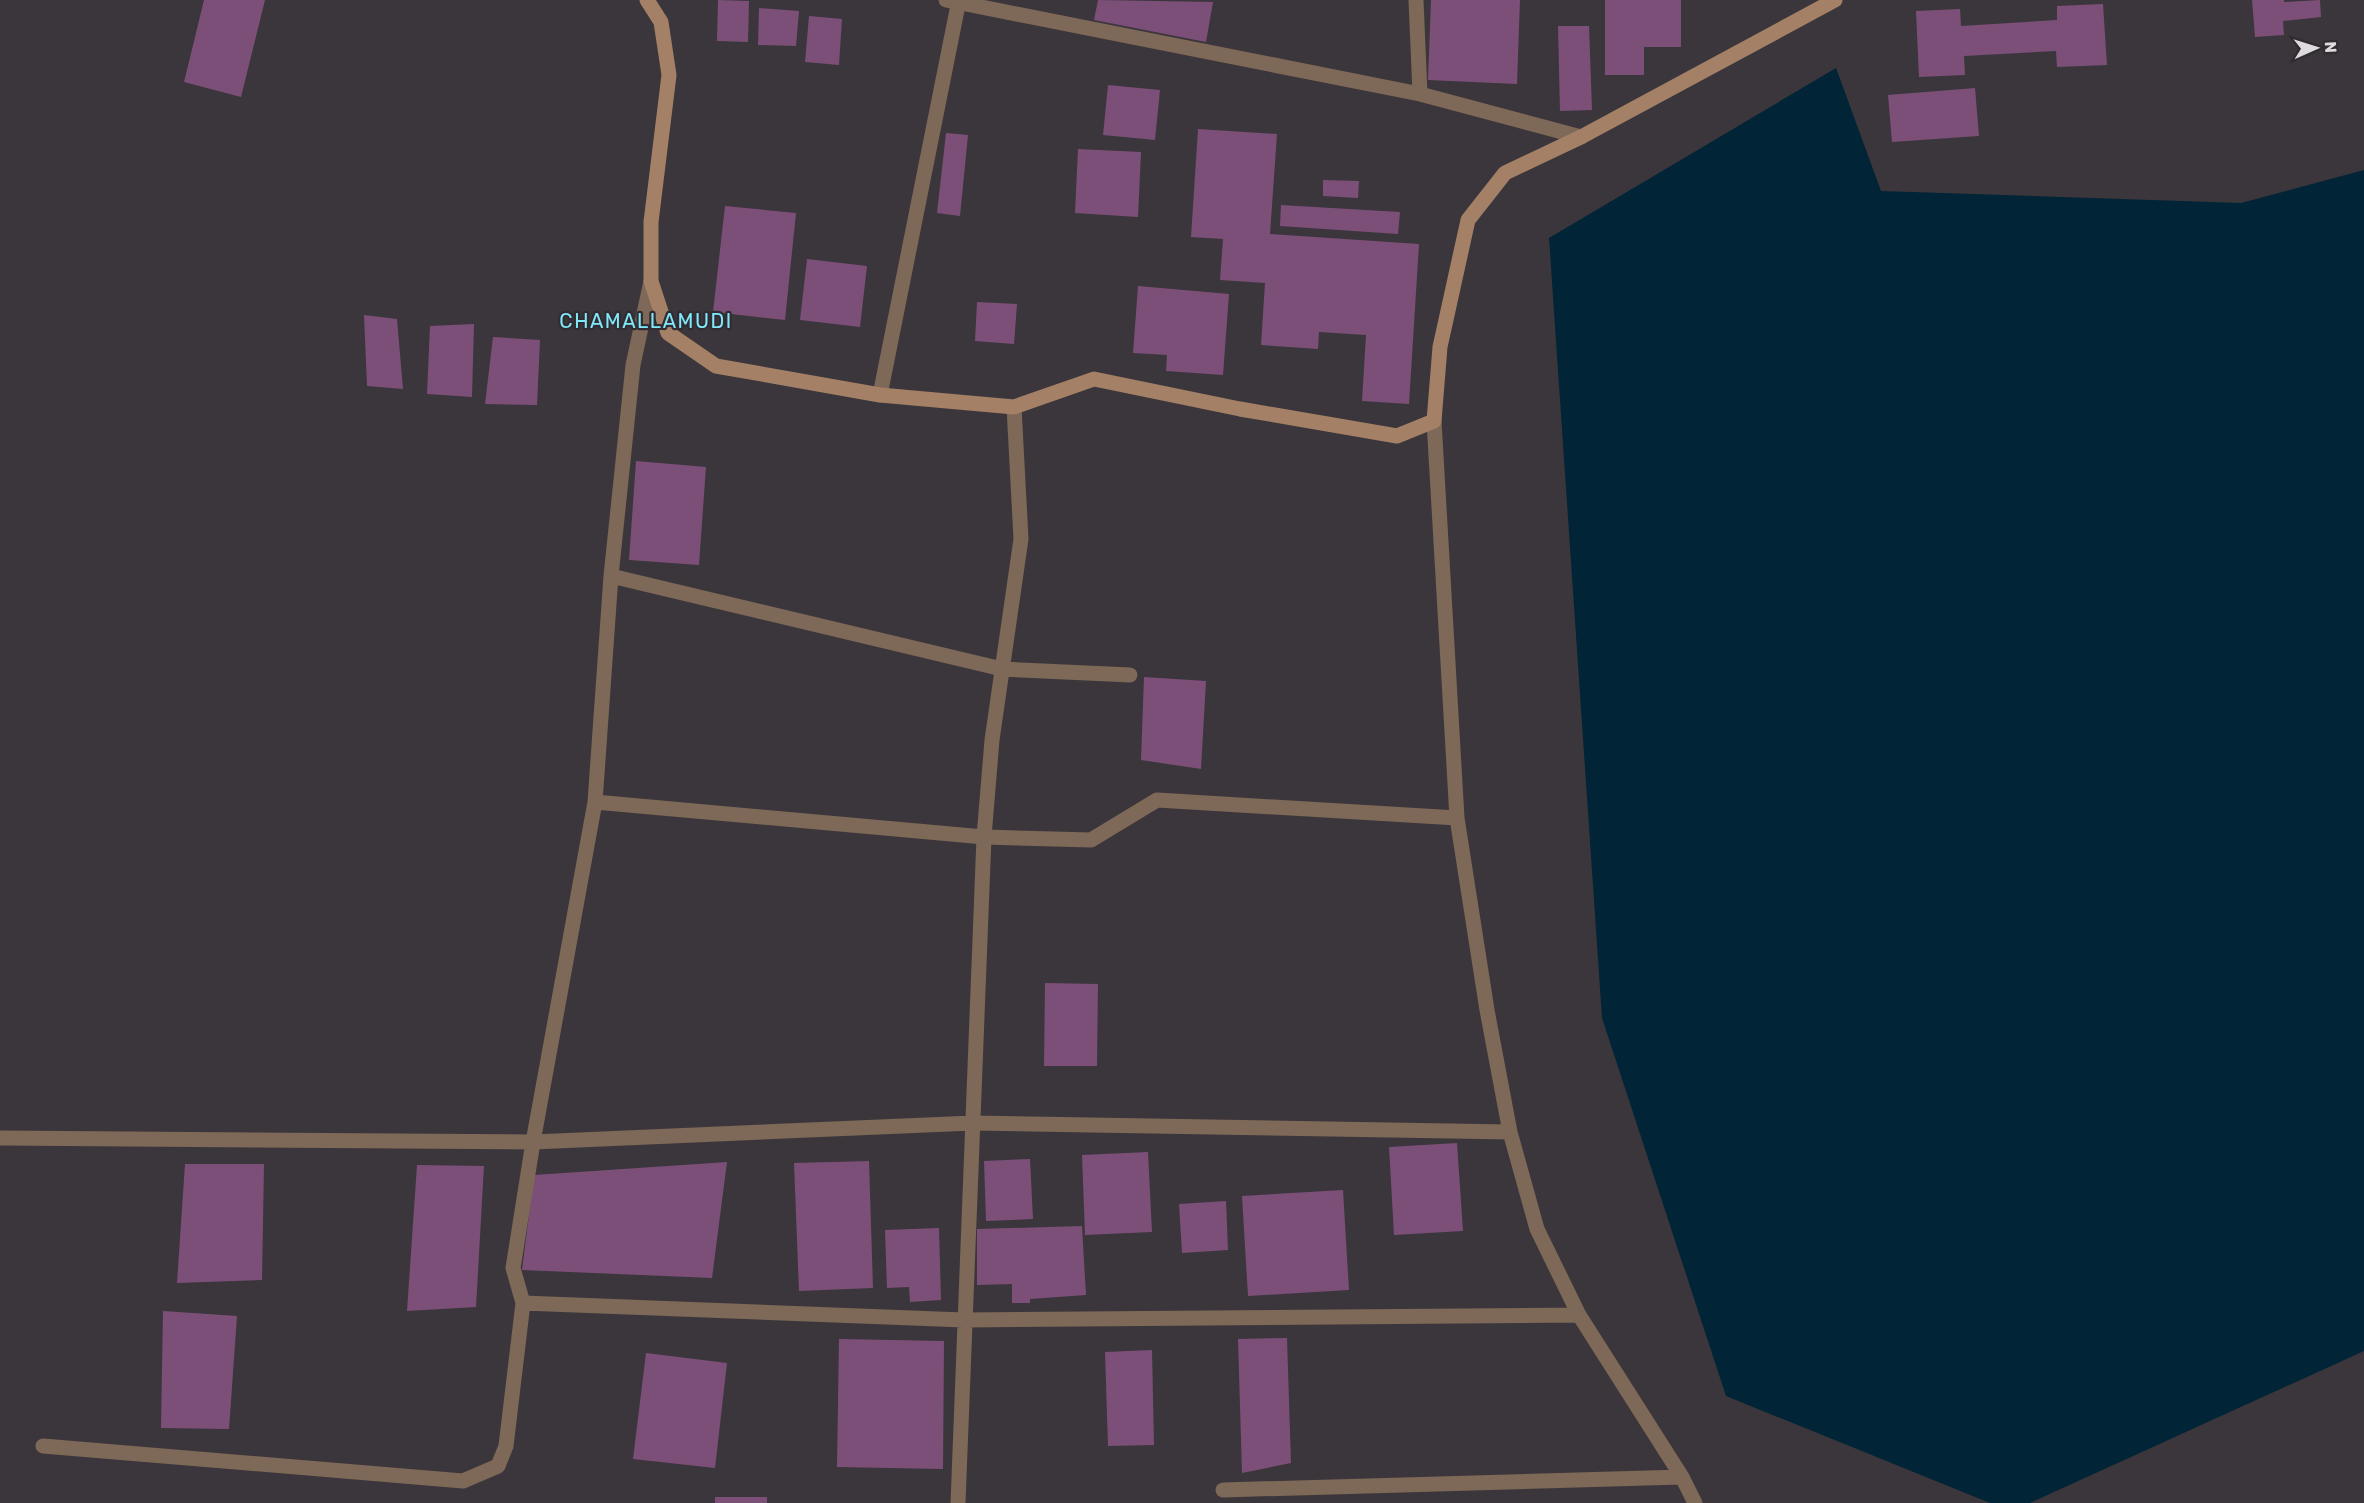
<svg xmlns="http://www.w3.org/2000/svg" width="2364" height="1503" font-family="Rubik,sans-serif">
  <rect width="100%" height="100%" fill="#3b363b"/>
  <path fill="#012436" d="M 1836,68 L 1881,191 L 2241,203 L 2364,170 L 2364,1351 L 2030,1503 L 1990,1503 L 1726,1396 L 1602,1018 L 1549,238 Z"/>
  <path fill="#7c4f79" d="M 204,0 L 265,0 L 241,97 L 184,82 Z
    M 718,0 L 749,1 L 748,42 L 717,41 Z
    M 1098,0 L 1213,2 L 1206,42 L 1094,20 Z
    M 1431,0 L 1520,0 L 1517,84 L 1428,80 Z
    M 1605,0 L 1681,0 L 1681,47 L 1644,47 L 1644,75 L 1605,75 Z
    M 2252,0 L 2284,0 L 2284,2 L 2320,0 L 2321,17 L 2283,21 L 2284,35 L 2255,37 Z
    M 2103,4 L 2107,65 L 2057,67 L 2056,51 L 1964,56 L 1965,75 L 1919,77 L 1916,11 L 1960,9 L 1961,26 L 2057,20 L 2057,6 Z
    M 759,8 L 799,11 L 796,46 L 758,45 Z
    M 809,16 L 842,19 L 839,65 L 805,62 Z
    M 1558,26 L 1589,26 L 1592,110 L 1560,111 Z
    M 1108,85 L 1160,90 L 1155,140 L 1103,135 Z
    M 1975,88 L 1979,136 L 1892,142 L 1888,95 Z
    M 1198,129 L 1277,134 L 1270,234 L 1419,244 L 1409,404 L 1362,401 L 1366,335 L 1319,332 L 1318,349 L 1261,345 L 1265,283 L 1220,280 L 1223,239 L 1191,237 Z
    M 946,133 L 968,135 L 960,216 L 937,213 Z
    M 1078,149 L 1141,152 L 1138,217 L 1075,213 Z
    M 1323,180 L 1359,181 L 1358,198 L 1323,196 Z
    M 1281,205 L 1400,212 L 1398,234 L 1280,226 Z
    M 725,206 L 796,213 L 785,320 L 713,312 Z
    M 807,259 L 867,266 L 860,327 L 800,320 Z
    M 1138,286 L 1229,294 L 1223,375 L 1166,371 L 1167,355 L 1133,353 Z
    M 977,302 L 1017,304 L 1014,344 L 975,341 Z
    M 364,315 L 397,319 L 403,389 L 367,386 Z
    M 474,324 L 472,397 L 427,394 L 430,326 Z
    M 493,337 L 540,340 L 537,405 L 485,404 Z
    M 636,461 L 706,467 L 699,565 L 629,560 Z
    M 1144,677 L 1206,681 L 1201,769 L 1141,760 Z
    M 1045,983 L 1098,984 L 1097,1066 L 1044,1066 Z
    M 1457,1143 L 1463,1231 L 1394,1235 L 1389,1147 Z
    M 1148,1152 L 1152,1232 L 1085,1235 L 1082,1155 Z
    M 1030,1159 L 1033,1219 L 986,1221 L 984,1161 Z
    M 869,1161 L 873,1288 L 799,1291 L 794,1163 Z
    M 727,1162 L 712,1278 L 522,1270 L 534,1175 Z
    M 185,1164 L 264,1164 L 262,1280 L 177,1283 Z
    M 417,1165 L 484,1166 L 476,1307 L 407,1311 Z
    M 1343,1190 L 1349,1290 L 1248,1296 L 1242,1196 Z
    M 1226,1201 L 1228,1250 L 1182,1253 L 1179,1204 Z
    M 1082,1226 L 1086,1295 L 1030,1299 L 1030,1303 L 1012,1303 L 1012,1284 L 977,1285 L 977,1229 Z
    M 939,1228 L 941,1300 L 910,1302 L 909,1287 L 887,1288 L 885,1230 Z
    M 163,1311 L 237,1316 L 229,1429 L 161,1428 Z
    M 1287,1338 L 1291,1463 L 1242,1473 L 1238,1339 Z
    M 839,1339 L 944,1341 L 943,1469 L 837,1467 Z
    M 1152,1350 L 1154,1445 L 1108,1446 L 1105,1352 Z
    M 646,1353 L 727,1363 L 715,1468 L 633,1459 Z
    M 715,1497 L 767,1497 L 767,1503 L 715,1503 Z"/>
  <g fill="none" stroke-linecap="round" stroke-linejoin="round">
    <path stroke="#7e6857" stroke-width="15" d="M 946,0 L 1420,94 L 1581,137
      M 1416,0 L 1420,94
      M 880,395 L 959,0
      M 1434,421 L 1457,818 L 1487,1010 L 1510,1132 L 1537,1229 L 1579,1315 L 1682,1477 L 1695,1503
      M 611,576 L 1002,669 L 1130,675
      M 595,802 L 984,837 L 1091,840 L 1157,800 L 1457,818
      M 0,1138 L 533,1142 L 973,1123 L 1510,1132
      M 523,1303 L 964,1320 L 1579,1315
      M 43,1446 L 463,1481 L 498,1466 L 506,1446 L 523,1303 L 513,1268 L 533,1142 L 595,802 L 611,576 L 633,365 L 651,281
      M 1223,1490 L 1682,1477
      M 958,1503 L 984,837 L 992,740 L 1021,539 L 1014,407"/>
    <path stroke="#a48166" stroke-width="15" d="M 647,0 L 661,22 L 669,75 L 651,222 L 651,281 L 668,333 L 716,366 L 880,395 L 1014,407 L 1094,379 L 1240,409 L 1397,436 L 1434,421 L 1440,347 L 1468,220 L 1505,173 L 1581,137 L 1835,0"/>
  </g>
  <g text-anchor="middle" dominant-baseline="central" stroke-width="4.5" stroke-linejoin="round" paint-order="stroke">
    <g font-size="20" letter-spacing="1.5" fill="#80e8fa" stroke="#312c31">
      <text x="646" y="321">CHAMALLAMUDI</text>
    </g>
  </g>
  <g transform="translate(2316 48) rotate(87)" stroke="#312c31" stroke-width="4.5" paint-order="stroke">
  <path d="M0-4.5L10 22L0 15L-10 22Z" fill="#dedbde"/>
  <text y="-9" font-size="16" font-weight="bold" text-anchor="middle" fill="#dedbde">N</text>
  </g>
</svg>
